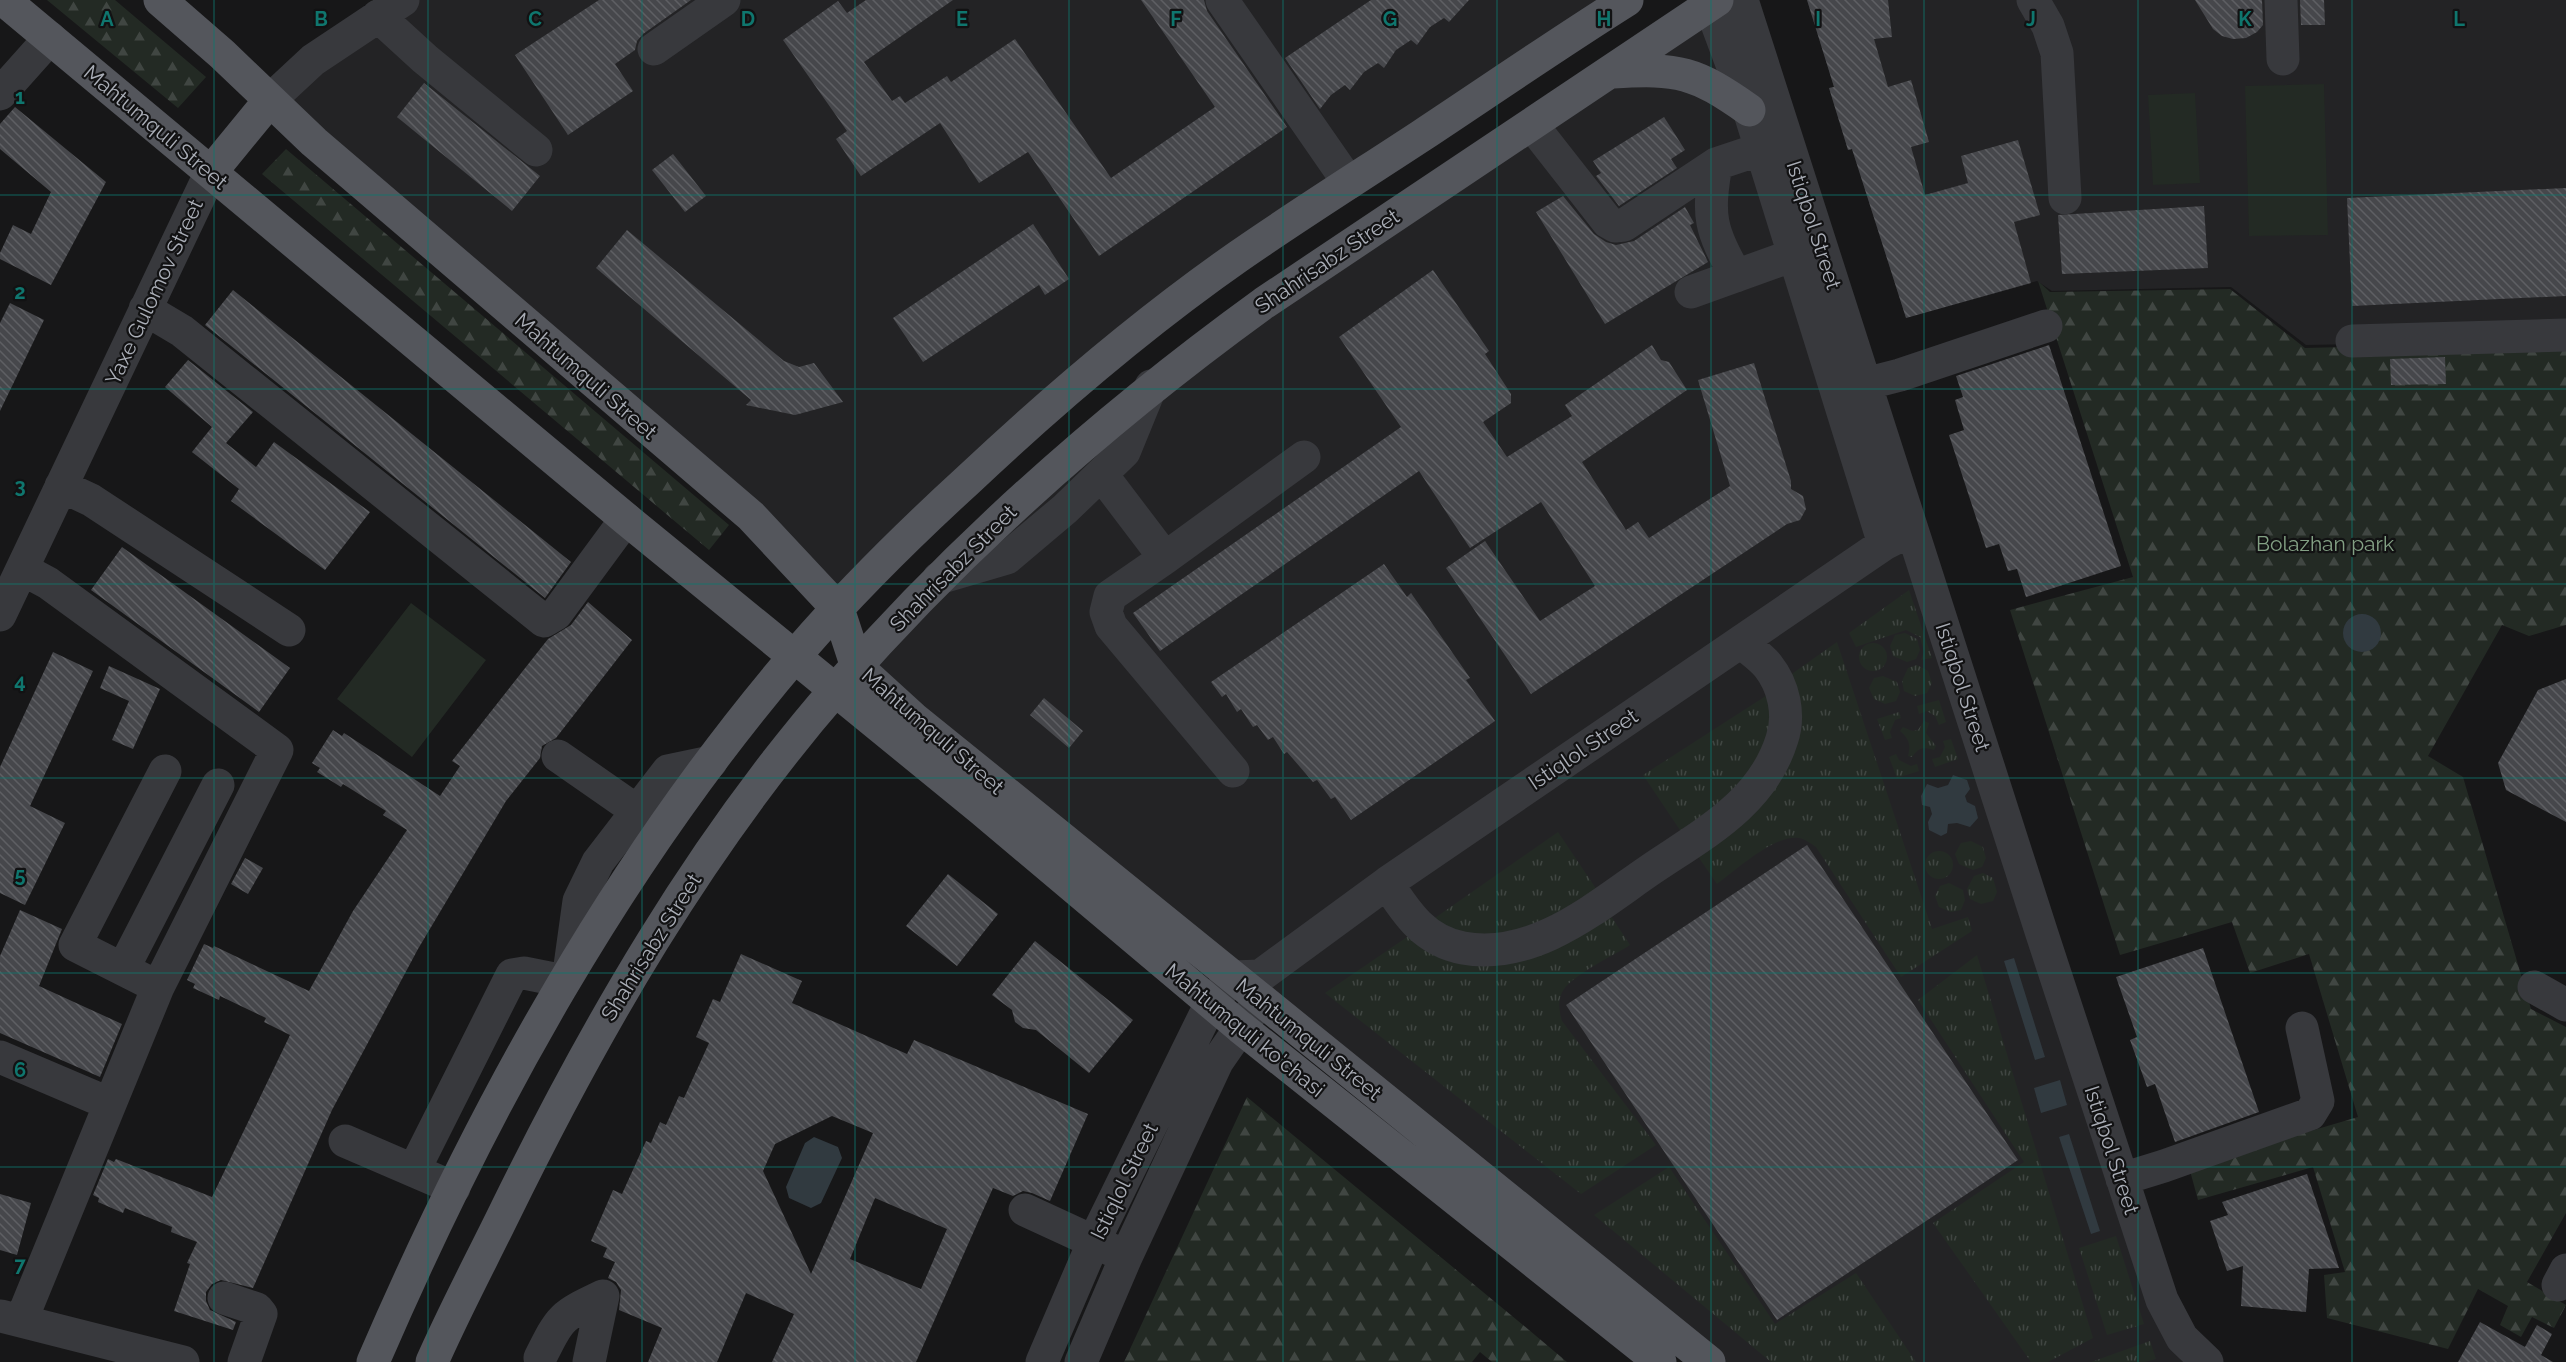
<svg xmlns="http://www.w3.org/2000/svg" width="2566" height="1362" font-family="Raleway,sans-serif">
  <defs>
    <pattern id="grass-tufts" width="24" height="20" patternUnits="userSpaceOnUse" patternTransform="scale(1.5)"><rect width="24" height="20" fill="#232a24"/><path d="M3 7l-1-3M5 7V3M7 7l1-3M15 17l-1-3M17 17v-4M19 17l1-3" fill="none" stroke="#404642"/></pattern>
    <pattern id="forest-firs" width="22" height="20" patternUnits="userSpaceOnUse" patternTransform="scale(1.5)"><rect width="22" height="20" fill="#232a24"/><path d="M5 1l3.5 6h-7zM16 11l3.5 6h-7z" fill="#404642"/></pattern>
    <pattern id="building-back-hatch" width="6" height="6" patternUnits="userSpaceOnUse" patternTransform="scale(1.5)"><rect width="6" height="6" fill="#46474b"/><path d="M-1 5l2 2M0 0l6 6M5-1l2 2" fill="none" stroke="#5e5f63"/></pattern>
  </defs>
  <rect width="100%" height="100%" fill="#171718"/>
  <path fill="#232325" d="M 403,0 L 1627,0 L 1238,257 L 838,609 L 270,100 Z
    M 1717,0 L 2122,1179 L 2207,1362 L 1709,1362 L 857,667 L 1042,480 Z
    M 1807,0 L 2566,0 L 2566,340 L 2306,345 L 2231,287 L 2052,291 L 2037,281 L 1906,318 L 1852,149 L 1848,150 L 1829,88 L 1834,87 Z"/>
  <path fill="url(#grass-tufts)" d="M 1909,590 L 1932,658 L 1921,660 L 1924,652 L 1920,637 L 1906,630 L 1856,647 L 1849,633 Z
    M 1905,633 L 1917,639 L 1920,650 L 1916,659 L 1907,662 L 1893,656 L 1890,646 L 1895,635 Z
    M 1837,642 L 1932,929 L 1968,917 L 1972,931 L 1901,977 L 1816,847 C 1810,843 1805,839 1799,838 C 1775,834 1736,870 1717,884 L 1697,855 L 1742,823 L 1786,678 Z
    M1859 657a14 14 0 1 1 28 0a14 14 0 1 1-28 0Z
    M 1917,665 L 1928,671 L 1932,683 L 1927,693 L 1915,696 L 1904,691 L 1902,681 L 1908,668 Z
    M 1883,676 L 1897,682 L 1900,692 L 1896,701 L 1885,704 L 1874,699 L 1869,688 L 1874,678 Z
    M 1772,692 L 1769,755 L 1684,836 L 1643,775 Z
    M 1939,700 L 1946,722 L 1939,725 L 1935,716 L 1927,711 L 1919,714 L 1917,706 Z
    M 1899,712 L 1901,718 L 1895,720 L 1890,732 L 1892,738 L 1885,740 L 1877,719 Z
    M 1924,721 L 1929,723 L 1926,733 L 1936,746 L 1934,750 C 1923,747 1919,747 1912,757 L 1908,756 C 1911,744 1909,739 1900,731 L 1903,727 L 1912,731 L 1918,730 Z
    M 1951,739 L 1958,759 L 1935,767 L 1932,759 L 1940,757 L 1945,747 L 1943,741 Z
    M 1896,754 L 1899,760 L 1911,766 L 1917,764 L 1919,771 L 1897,778 L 1889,757 Z
    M 1558,832 L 1599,893 L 1564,917 L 1471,942 L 1432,920 Z
    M 1971,841 L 1983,847 L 1986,858 L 1982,867 L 1973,870 L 1959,864 L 1955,854 L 1961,843 Z
    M1925 865a14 14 0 1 1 28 0a14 14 0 1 1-28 0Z
    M 1983,873 L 1993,878 L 1997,892 L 1993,901 L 1981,904 L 1970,899 L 1967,889 L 1974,876 Z
    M 1949,883 L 1963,890 L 1965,900 L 1961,910 L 1951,912 L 1939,907 L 1935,896 L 1940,886 Z
    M 1609,913 L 1630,945 C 1613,956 1576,973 1564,989 C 1557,999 1559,1010 1562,1021 L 1656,1145 L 1581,1194 L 1325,993 L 1410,935 L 1427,948 Z
    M 1977,955 L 2093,1338 L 2048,1362 L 2031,1362 L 1933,1223 L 2024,1162 L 1918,1000 Z
    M 1669,1167 L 1775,1324 L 1856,1273 L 1916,1362 L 1771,1362 L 1594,1215 Z
    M 2116,1236 L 2144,1324 L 2107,1335 L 2079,1248 Z
    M 2150,1341 L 2156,1359 L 2145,1362 L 2091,1362 Z"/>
  <path fill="url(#forest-firs)" d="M 47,0 L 115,0 L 206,77 L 178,108 Z
    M 286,149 L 729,525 L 709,550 L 262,174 Z
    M 2038,281 L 2050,292 L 2230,289 L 2305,348 L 2566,341 L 2566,625 L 2529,636 L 2502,625 L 2428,756 L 2463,777 L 2531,1009 L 2566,1027 L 2566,1213 L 2527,1282 L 2566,1305 L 2554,1328 L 2532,1317 L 2521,1337 L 2500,1325 L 2508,1306 L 2478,1289 L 2448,1349 L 2327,1318 L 2324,1275 L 2345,1272 L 2313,1167 L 2198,1200 L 2189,1167 L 2358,1117 L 2309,954 L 2250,973 L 2232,922 L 2120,955 L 2010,610 L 2133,577 Z
    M 1247,1097 L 1529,1330 L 1567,1362 L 1492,1362 L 1480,1352 L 1472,1362 L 1124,1362 Z"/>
  <path fill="#232a24" d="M 2324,84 L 2328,235 L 2249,236 L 2245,86 Z
    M 2195,93 L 2200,183 L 2153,185 L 2148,95 Z
    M 411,603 L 486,660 L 412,757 L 337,699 Z"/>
  <path fill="#313a40" d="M2343 633a19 19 0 1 1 38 0a19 19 0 1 1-38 0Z
    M 1953,775 L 1967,780 L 1970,789 L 1965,796 L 1967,802 L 1975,806 L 1978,818 L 1970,827 L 1957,823 L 1948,824 L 1947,833 L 1941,836 L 1929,830 L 1928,822 L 1932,814 L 1930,807 L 1922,805 L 1921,796 L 1927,784 L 1938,788 L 1948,785 Z
    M 2014,958 L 2045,1057 L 2035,1060 L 2004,961 Z
    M 2060,1080 L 2067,1105 L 2041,1113 L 2034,1088 Z
    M 2069,1134 L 2100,1231 L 2091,1234 L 2059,1137 Z
    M 814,1137 L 838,1147 L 842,1158 L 821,1203 L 811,1208 L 789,1198 L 786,1187 L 805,1143 Z"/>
  <path fill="url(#building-back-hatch)" fill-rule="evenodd" d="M 599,0 L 691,0 L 643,34 L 637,41 L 635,50 L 615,64 L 633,91 L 568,135 L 515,55 Z
    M 866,0 L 953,0 L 864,62 L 892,101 L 900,96 L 905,103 L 947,76 L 951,82 L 1015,39 L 1111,178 L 1215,107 L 1141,0 L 1204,0 L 1207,11 L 1287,127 L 1099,256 L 1028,152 L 979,183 L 940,123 L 861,176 L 836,139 L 847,131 L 783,40 L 838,1 L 847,13 Z
    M 1371,0 L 1469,0 L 1449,22 L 1444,18 L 1430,27 L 1417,45 L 1411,40 L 1396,50 L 1384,68 L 1378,63 L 1364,72 L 1350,90 L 1345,85 L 1331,95 L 1320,109 L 1285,58 Z
    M 1807,0 L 1888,0 L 1892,37 L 1874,39 L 1888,87 L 1911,80 L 1929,142 L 1911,147 L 1925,195 L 1968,183 L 1961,156 L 2018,140 L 2040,215 L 2014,222 L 2031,283 L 1906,318 L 1852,149 L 1848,150 L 1829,88 L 1834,87 Z
    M 2195,0 L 2262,0 L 2263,25 L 2257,32 L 2246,38 L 2233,39 L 2222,36 L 2213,29 Z
    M 2300,0 L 2324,0 L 2325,25 L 2301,25 Z
    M 424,83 L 540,176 L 512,211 L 397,117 Z
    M 15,107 L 106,182 L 51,285 L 0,259 L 0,253 L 13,225 L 31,234 L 51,192 L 0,149 L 0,124 Z
    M 1664,117 L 1685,150 L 1671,159 L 1677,168 L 1619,206 L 1596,176 L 1601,173 L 1593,161 Z
    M 673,154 L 706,196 L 685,212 L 652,170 Z
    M 2566,188 L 2566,296 L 2352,306 L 2347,198 Z
    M 1563,196 L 1594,234 L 1606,242 L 1616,245 L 1634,241 L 1685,207 L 1694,223 L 1690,225 L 1708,262 L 1605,324 L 1536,212 Z
    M 2204,206 L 2208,268 L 2062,274 L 2058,215 Z
    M 1033,224 L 1069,279 L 1045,295 L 1039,285 L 923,362 L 893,318 Z
    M 627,230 L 784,361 L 799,367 L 814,363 L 843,402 L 795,415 L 746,405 L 751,400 L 596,268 Z
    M 1433,270 L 1489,351 L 1485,354 L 1511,394 L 1511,403 L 1483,422 L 1507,457 L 1572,416 L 1565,405 L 1652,345 L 1661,360 L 1669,362 L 1687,390 L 1582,462 L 1626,530 L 1638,522 L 1649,538 L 1730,486 L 1698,380 L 1754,363 L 1791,481 L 1791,489 L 1803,496 L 1806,509 L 1800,520 L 1787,524 L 1531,694 L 1446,568 L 1485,541 L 1540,621 L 1595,586 L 1541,502 L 1470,548 L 1419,471 L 1160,651 L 1133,613 L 1401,427 L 1339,337 Z
    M 233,290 L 571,562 L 545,598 L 205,325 Z
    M 10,303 L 44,320 L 0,411 L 0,323 Z
    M 2049,345 L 2121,566 L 2026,597 L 2017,569 L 2008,571 L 1999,544 L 1986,548 L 1949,435 L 1964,430 L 1955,400 L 1963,397 L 1956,376 Z
    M 2445,357 L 2446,384 L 2391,385 L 2390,359 Z
    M 188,360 L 253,412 L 226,443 L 256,467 L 274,442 L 370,512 L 325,570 L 231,501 L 239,489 L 192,452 L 212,427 L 165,387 Z
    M 122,547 L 290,668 L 259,712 L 91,590 Z
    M 1384,564 L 1407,597 L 1411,593 L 1470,678 L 1466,680 L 1495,721 L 1351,820 L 1335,797 L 1331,799 L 1317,780 L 1313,782 L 1287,752 L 1284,754 L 1273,737 L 1268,740 L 1257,725 L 1253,727 L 1241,709 L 1237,712 L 1226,694 L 1222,697 L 1211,682 Z
    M 588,602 L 632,640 L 556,738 L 542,746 L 540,758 L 506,801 L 418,949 L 332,1110 L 253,1288 L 221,1280 L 212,1284 L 206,1292 L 206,1301 L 210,1310 L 236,1322 L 233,1330 L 174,1311 L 190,1264 L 187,1263 L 197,1242 L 171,1232 L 172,1227 L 125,1208 L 123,1213 L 98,1202 L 99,1198 L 93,1195 L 108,1159 L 114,1162 L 116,1159 L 212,1197 L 290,1035 L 264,1022 L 266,1018 L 220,996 L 219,1000 L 193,988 L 195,984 L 187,980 L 204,944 L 213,948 L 214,946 L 309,991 L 353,911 L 407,830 L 383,815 L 386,811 L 343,784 L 341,787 L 317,772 L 320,768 L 312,763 L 333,730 L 342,736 L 344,733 L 440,796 L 460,766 L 452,761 L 548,639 L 571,625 Z
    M 53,652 L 93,671 L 30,806 L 65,823 L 25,905 L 0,893 L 0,767 Z
    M 109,666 L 160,689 L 133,749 L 112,740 L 129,701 L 100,688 Z
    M 2566,679 L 2566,822 L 2506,790 L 2498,763 L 2538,690 Z
    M 1044,698 L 1083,731 L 1069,748 L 1030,715 Z
    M 1807,845 L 2018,1160 L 1777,1320 L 1566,1005 Z
    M 245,858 L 263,868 L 248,894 L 231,884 Z
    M 948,874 L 998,914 L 957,966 L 906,926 Z
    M 20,910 L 62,929 L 39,986 L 122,1024 L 100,1077 L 0,1033 L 0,956 Z
    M 1035,941 L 1133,1020 L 1089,1073 L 1036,1030 L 1023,1028 L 1015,1022 L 1012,1010 L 992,995 Z
    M 2203,948 L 2259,1112 L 2175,1142 L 2155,1084 L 2147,1087 L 2130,1040 L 2137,1037 L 2116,977 Z
    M 741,954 L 802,981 L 792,1003 L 907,1054 L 914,1040 L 1088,1114 L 1050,1201 L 1032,1193 L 1023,1191 L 1013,1196 L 993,1188 L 916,1362 L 772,1362 L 794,1314 L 746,1293 L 717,1362 L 648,1362 L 662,1328 L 619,1310 L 621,1290 L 616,1282 L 608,1278 L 615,1262 L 603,1257 L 607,1248 L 591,1241 L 613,1190 L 622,1194 L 646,1141 L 651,1143 L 660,1122 L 666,1125 L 679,1096 L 684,1098 L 709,1043 L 696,1037 L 713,999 L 720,1002 ZM 832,1116 L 873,1133 L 811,1274 L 763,1171 L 775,1144 ZM 875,1198 L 947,1229 L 921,1289 L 850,1259 Z
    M 2307,1174 L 2339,1268 L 2309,1269 L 2306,1312 L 2241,1306 L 2243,1266 L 2227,1271 L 2210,1221 L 2228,1215 L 2222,1202 Z
    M 0,1194 L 31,1203 L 17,1255 L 0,1250 Z
    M 2480,1322 L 2525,1347 L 2537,1325 L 2552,1334 L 2541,1355 L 2553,1362 L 2458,1362 Z"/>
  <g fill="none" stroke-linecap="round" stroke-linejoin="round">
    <path stroke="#38393d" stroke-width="33" d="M 1222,0 L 1349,183
      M 1742,0 L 2042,934 L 2162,1300 L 2182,1338 L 2207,1362
      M 2033,0 L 2048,26 L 2057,53 L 2065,198
      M 2281,0 L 2283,59
      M 1710,5 L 1749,110 L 1884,544
      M 378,16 L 425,59 L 536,150
      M 654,49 L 724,0
      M 0,94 L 50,38
      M 270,100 L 313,60 L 403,0
      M 1532,125 L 1608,222 L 1615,226 L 1624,225 L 1716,164 L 1761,149
      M 1716,164 C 1707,218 1710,228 1736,276
      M 1691,292 L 1794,255
      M 145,309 L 182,331 L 544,621 L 556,614 L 626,519
      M 2352,341 L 2566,335
      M 1865,384 L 1900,375 L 2046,326
      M 1102,475 L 1165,558 L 1304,457
      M 61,486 L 91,500 L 289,630
      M 1165,558 L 1110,596 L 1106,612 L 1111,626 L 1233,771
      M 939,578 L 1007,558 L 1065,509 L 1124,452 L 1151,386
      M 0,615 L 211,172
      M 558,756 L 637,811
      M 1387,883 C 1407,914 1425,941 1463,948 C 1534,961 1596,907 1650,870 C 1703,834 1762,804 1782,739 C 1790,715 1784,686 1768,666 C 1761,657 1750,650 1741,642
      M 123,969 L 218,785
      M 569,973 L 579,901 L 598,862 L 668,771 L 711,762
      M 158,987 L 75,945 L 165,771
      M 2534,987 L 2566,1005
      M 0,1057 L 108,1103
      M 345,1141 L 454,1188
      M 414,1170 L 512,975 L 524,973 L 564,981
      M 2122,1179 L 2164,1166 L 2310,1114 L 2318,1101 L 2302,1028
      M 1025,1210 L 1114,1251
      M 2558,1285 L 2566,1270
      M 224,1298 L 257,1309 L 261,1314 L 244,1362
      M 1,1316 L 183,1362
      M 21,1321 L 158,987 L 277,750 L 48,583 L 22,569
      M 540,1358 C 561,1316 561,1316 603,1296
      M 589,1362 L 603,1296
      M 1042,1362 L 1094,1241 L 1211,1003 L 1233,977 L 1260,976 L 1387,883 L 1884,544 L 1912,530
      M 1081,1362 L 1126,1257 L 1217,1062 L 1257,1004"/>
    <path stroke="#54565c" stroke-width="33" d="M 4,0 L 626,519 L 981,809 L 1240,1027 L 1660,1362
      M 160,0 L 222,54 L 314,142 L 751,516 L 838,609 L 857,667 L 913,718 L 1709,1362
      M 1613,72 C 1679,68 1695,72 1749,110
      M 211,172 L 270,100
      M 373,1362 C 483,1107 619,860 801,649 C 853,589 910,533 968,480 C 1053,400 1143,323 1239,256 C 1298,215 1360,176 1421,136 C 1489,91 1557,44 1627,0
      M 432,1362 C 454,1312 480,1263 504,1214 C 595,1028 700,845 837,688 C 964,543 1108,416 1264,303 L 1717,0"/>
  </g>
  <path fill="none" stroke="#0f766e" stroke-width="1.5" stroke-opacity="0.55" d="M 214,0 L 214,1362M 428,0 L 428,1362M 642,0 L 642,1362M 855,0 L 855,1362M 1069,0 L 1069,1362M 1283,0 L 1283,1362M 1497,0 L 1497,1362M 1711,0 L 1711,1362M 1924,0 L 1924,1362M 2138,0 L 2138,1362M 2352,0 L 2352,1362M 0,195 L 2566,195M 0,389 L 2566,389M 0,584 L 2566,584M 0,778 L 2566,778M 0,973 L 2566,973M 0,1167 L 2566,1167"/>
  <g text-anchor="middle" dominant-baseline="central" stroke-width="4.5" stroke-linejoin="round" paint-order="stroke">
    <g font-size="21" fill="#aaaeb7" stroke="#121213">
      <text transform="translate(156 127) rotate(40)">Mahtumquli Street</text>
      <text transform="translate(1814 225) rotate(72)">Istiqbol Street</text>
      <text transform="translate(1327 261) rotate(-34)">Shahrisabz Street</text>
      <text transform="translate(154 292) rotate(-65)">Yaxe Gulomov Street</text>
      <text transform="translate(586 376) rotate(41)">Mahtumquli Street</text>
      <text transform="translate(953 568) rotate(-45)">Shahrisabz Street</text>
      <text transform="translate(1963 687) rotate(72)">Istiqbol Street</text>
      <text transform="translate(933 731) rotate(41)">Mahtumquli Street</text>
      <text transform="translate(1583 749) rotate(-34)">Istiqlol Street</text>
      <text transform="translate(651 947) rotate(-58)">Shahrisabz Street</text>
      <text transform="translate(1245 1030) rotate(39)">Mahtumquli ko'chasi</text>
      <text transform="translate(1309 1039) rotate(39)">Mahtumquli Street</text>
      <text transform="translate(2112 1150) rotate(72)">Istiqbol Street</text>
      <text transform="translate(1124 1181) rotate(-64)">Istiqlol Street</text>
    </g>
    <g font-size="21" fill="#83a084" stroke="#121213">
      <text x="2325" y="543">Bolazhan park</text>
    </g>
  </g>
  <g font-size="20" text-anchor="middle" font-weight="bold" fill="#0f766e" stroke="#121213" stroke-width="4.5" stroke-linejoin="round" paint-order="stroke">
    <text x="107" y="26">A</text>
    <text x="321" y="26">B</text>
    <text x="535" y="26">C</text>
    <text x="748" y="26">D</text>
    <text x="962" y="26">E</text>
    <text x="1176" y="26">F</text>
    <text x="1390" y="26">G</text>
    <text x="1604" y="26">H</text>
    <text x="1818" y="26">I</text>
    <text x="2031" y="26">J</text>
    <text x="2245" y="26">K</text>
    <text x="2459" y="26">L</text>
    <text x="20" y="104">1</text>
    <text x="20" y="299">2</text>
    <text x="20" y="493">3</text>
    <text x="20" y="688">4</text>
    <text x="20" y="882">5</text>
    <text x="20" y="1077">6</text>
    <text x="20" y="1272">7</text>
  </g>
</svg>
